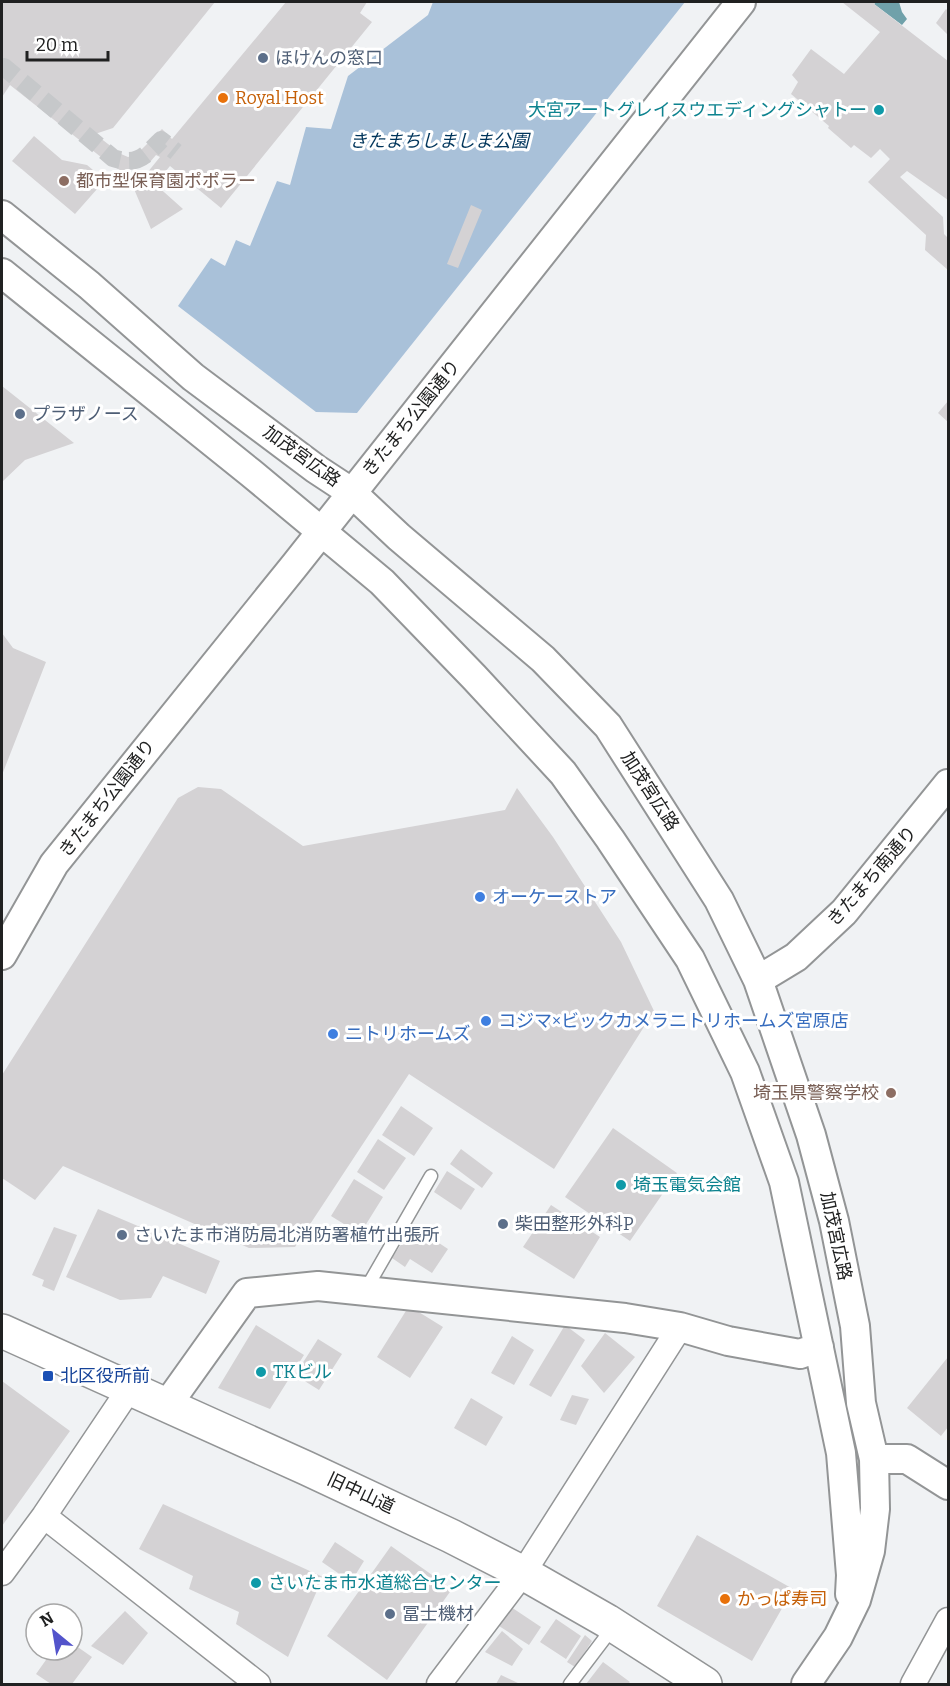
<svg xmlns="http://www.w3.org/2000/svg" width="950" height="1686" font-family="Bitter,'Noto Sans JP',serif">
  <rect width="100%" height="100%" fill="#f0f2f4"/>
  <path fill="#a9c1d9" d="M 433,2 L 685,2 L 357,413 L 316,412 L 178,306 L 211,258 L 225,266 L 236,240 L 250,246 L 277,181 L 290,185 L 306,127 L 331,129 L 348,76 L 428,15 Z"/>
  <path fill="#70a1aa" d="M 876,2 L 899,2 L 902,12 L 907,19 L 902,25 L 874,4 Z"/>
  <path fill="#d4d2d4" d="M 2,2 L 215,2 L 113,128 L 95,134 L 121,154 L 128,157 L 136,155 L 162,129 L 172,139 L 286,2 L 367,2 L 360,13 L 372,22 L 221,208 L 170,166 L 155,184 L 183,209 L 151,229 L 134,189 L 160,157 L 156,155 L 150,162 L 143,166 L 129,170 L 120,170 L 111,165 L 10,85 L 2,97 Z
    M 842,2 L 876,2 L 874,4 L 948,61 L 948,200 L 907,171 L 900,177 L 943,217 L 944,234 L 948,238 L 948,270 L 925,250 L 926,235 L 868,182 L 890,159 L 880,149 L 871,158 L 854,145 L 851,148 L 828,128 L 829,126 L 791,94 L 798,82 L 792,75 L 811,49 L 844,74 L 880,32 Z
    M 946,9 L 948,11 L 948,35 L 936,23 Z
    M 34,136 L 62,160 L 87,165 L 105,180 L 75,214 L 12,161 Z
    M 471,205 L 482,210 L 458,268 L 447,264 Z
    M 2,386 L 74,443 L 25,460 L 2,482 Z
    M 948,401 L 948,422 L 938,413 Z
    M 2,633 L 13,648 L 46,662 L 2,775 Z
    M 198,787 L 221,789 L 303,846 L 505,810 L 517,788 L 553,837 L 621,942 L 654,1011 L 554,1169 L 409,1074 L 295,1247 L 249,1248 L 63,1166 L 35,1200 L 2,1178 L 2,1075 L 178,798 Z
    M 401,1106 L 433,1128 L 414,1156 L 382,1135 Z
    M 613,1128 L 677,1173 L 630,1241 L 565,1197 Z
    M 378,1139 L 406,1158 L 384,1190 L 357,1172 Z
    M 461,1149 L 493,1173 L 482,1188 L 450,1164 Z
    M 447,1171 L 475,1189 L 461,1210 L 434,1192 Z
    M 354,1179 L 383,1197 L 360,1234 L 331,1216 Z
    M 551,1205 L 600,1237 L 574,1279 L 523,1247 Z
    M 98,1209 L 220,1261 L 206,1294 L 163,1276 L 151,1298 L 120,1300 L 66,1277 Z
    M 54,1227 L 77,1235 L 54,1291 L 42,1286 L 44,1280 L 32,1275 Z
    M 410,1231 L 424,1240 L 427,1235 L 448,1249 L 432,1273 L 410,1259 L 405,1267 L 392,1258 Z
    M 409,1306 L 443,1327 L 410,1378 L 377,1357 Z
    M 256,1325 L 304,1355 L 270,1409 L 218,1388 Z
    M 565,1325 L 585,1340 L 551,1397 L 529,1385 Z
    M 605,1333 L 635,1357 L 604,1393 L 581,1366 Z
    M 512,1336 L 534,1350 L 514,1385 L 491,1373 Z
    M 318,1339 L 342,1354 L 319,1390 L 295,1375 Z
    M 948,1357 L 948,1427 L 941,1436 L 907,1408 Z
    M 2,1381 L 70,1431 L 2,1526 Z
    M 572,1395 L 589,1399 L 576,1425 L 560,1420 Z
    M 471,1398 L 503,1417 L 486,1446 L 454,1428 Z
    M 163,1504 L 323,1577 L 288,1657 L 236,1624 L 239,1612 L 189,1589 L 193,1576 L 139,1549 Z
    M 697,1535 L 793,1589 L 752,1661 L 657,1606 Z
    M 335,1542 L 364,1561 L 351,1582 L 322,1562 Z
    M 391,1546 L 452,1589 L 387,1680 L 327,1636 Z
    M 511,1607 L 541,1627 L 529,1645 L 499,1626 Z
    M 125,1611 L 148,1633 L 123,1665 L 91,1646 Z
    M 556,1619 L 581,1636 L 566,1659 L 540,1642 Z
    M 502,1631 L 523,1649 L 512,1666 L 485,1652 Z
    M 585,1635 L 592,1641 L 575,1667 L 567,1662 Z
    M 72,1643 L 92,1657 L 72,1684 L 51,1684 L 36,1674 L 53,1650 L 72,1650 Z
    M 603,1662 L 630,1682 L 628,1684 L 586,1684 Z
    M 501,1675 L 520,1684 L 496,1684 Z"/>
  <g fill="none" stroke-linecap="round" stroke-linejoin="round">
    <path stroke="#c6c8ca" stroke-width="18" stroke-dasharray="18 9" stroke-linecap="butt" d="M 2,70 L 4,67 L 113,158 C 137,166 144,157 161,140 L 176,152"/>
    <defs>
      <path id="service" d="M 366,1289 L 431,1176
        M 570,1684 L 614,1626"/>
      <path id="minor" d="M 44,1516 L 258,1684
        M 2,1573 L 44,1516 L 130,1388
        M 439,1684 L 523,1573 L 680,1327
        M 913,1684 L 948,1620"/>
      <path id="tertiary" d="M 2,215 L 89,285 L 193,377 L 316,469 L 351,492 L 399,537 L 543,659 L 608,726 L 719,900 L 758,980 L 811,1135 L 834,1221 L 855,1326 L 861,1403 L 874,1459 L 875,1509 L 870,1551 L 856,1600 L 838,1637 L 806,1684
        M 2,273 L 251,473 L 382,582 L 474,677 L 563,773 L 610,839 L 690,959 L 745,1072 L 784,1182 L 841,1453 L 851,1575 L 850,1594
        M 2,955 L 54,864 L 295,565 L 741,2
        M 758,980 L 796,957 L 844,912 L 948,784
        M 167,1405 L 247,1293 L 318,1286 L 625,1318 L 680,1327 L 728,1341 L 800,1354 L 819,1347
        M 874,1459 L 907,1459 L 948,1485"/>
      <path id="secondary" d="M 2,1331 L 306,1468 L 451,1536 L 523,1573 L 607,1621 L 705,1684"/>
    </defs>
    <use href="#service" stroke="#939596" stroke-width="15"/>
    <use href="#minor" stroke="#939596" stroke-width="27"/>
    <use href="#tertiary" stroke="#939596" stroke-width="32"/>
    <use href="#secondary" stroke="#939596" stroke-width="36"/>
    <use href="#service" stroke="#fff" stroke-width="12"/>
    <use href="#minor" stroke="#fff" stroke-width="24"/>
    <use href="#tertiary" stroke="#fff" stroke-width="28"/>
    <use href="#secondary" stroke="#fff" stroke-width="33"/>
  </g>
  <g fill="#5c6f8a" stroke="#fff" stroke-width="2">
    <circle cx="263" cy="58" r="6"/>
    <circle cx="20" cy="414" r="6"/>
    <circle cx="503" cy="1224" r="6"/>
    <circle cx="122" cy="1235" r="6"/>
    <circle cx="390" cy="1614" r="6"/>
  </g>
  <g fill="#e8710a" stroke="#fff" stroke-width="2">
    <circle cx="223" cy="98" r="6"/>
    <circle cx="725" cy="1599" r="6"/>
  </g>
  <g fill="#0f9aa8" stroke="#fff" stroke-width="2">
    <circle cx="879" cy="110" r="6"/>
    <circle cx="621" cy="1185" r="6"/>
    <circle cx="261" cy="1372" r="6"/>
    <circle cx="256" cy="1583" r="6"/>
  </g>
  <g fill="#8d6e63" stroke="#fff" stroke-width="2">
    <circle cx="64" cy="181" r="6"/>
    <circle cx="891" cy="1093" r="6"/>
  </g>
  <g fill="#3f7fe0" stroke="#fff" stroke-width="2">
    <circle cx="480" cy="897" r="6"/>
    <circle cx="486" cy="1021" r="6"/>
    <circle cx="333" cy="1034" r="6"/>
  </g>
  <rect fill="#1a4fb4" stroke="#fff" stroke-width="2" x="42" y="1370" width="12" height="12" rx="3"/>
  <g text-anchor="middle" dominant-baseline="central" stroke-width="6" stroke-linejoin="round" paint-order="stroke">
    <g font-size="18" fill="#4e5e75" stroke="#fff" text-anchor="start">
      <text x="275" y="58">ほけんの窓口</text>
      <text x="32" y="414">プラザノース</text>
      <text x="515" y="1224">柴田整形外科P</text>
      <text x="134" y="1235">さいたま市消防局北消防署植竹出張所</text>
      <text x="402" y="1614">冨士機材</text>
    </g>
    <g font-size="18" fill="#c56008" stroke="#fff" text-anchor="start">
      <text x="235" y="98">Royal Host</text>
      <text x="737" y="1599">かっぱ寿司</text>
    </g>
    <g font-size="18" fill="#0d838f" stroke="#fff" text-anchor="start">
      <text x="867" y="110" text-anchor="end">大宮アートグレイスウエディングシャトー</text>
      <text x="633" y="1185">埼玉電気会館</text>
      <text x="273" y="1372">TKビル</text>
      <text x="268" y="1583">さいたま市水道総合センター</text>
    </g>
    <g font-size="18" font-style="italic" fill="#00355b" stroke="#fff">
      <text x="439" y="141">きたまちしましま公園</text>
    </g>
    <g font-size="18" fill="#785e54" stroke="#fff" text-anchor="start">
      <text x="76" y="181">都市型保育園ポポラー</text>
      <text x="879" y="1093" text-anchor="end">埼玉県警察学校</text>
    </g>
    <g font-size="18" fill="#202121" stroke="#fff">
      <text transform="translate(411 418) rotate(-51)">きたまち公園通り</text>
      <text transform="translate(302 456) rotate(36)">加茂宮広路</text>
      <text transform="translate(650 791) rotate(57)">加茂宮広路</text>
      <text transform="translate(107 798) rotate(-52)">きたまち公園通り</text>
      <text transform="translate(872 876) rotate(-49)">きたまち南通り</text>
      <text transform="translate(836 1236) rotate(78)">加茂宮広路</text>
      <text transform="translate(361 1493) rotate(25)">旧中山道</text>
    </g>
    <g font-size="18" fill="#366cbe" stroke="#fff" text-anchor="start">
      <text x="492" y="897">オーケーストア</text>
      <text x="498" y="1021">コジマ×ビックカメラニトリホームズ宮原店</text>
      <text x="345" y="1034">ニトリホームズ</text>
    </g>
    <g font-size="18" fill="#164399" stroke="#fff" text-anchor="start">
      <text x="60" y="1376">北区役所前</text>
    </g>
  </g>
  <rect width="950" height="1686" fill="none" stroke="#202121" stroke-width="6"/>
  <g transform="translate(54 1632) rotate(330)"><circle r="28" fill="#ffffff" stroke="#a6a6a6" stroke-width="1.5"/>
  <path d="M0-4.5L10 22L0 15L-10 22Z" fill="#5354cb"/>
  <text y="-9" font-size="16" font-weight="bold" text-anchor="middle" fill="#202121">N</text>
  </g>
  <path d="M27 51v9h81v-9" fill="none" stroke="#202121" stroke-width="3"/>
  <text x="36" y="51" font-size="18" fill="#202121" stroke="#ffffff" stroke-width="4.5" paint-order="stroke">20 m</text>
</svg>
